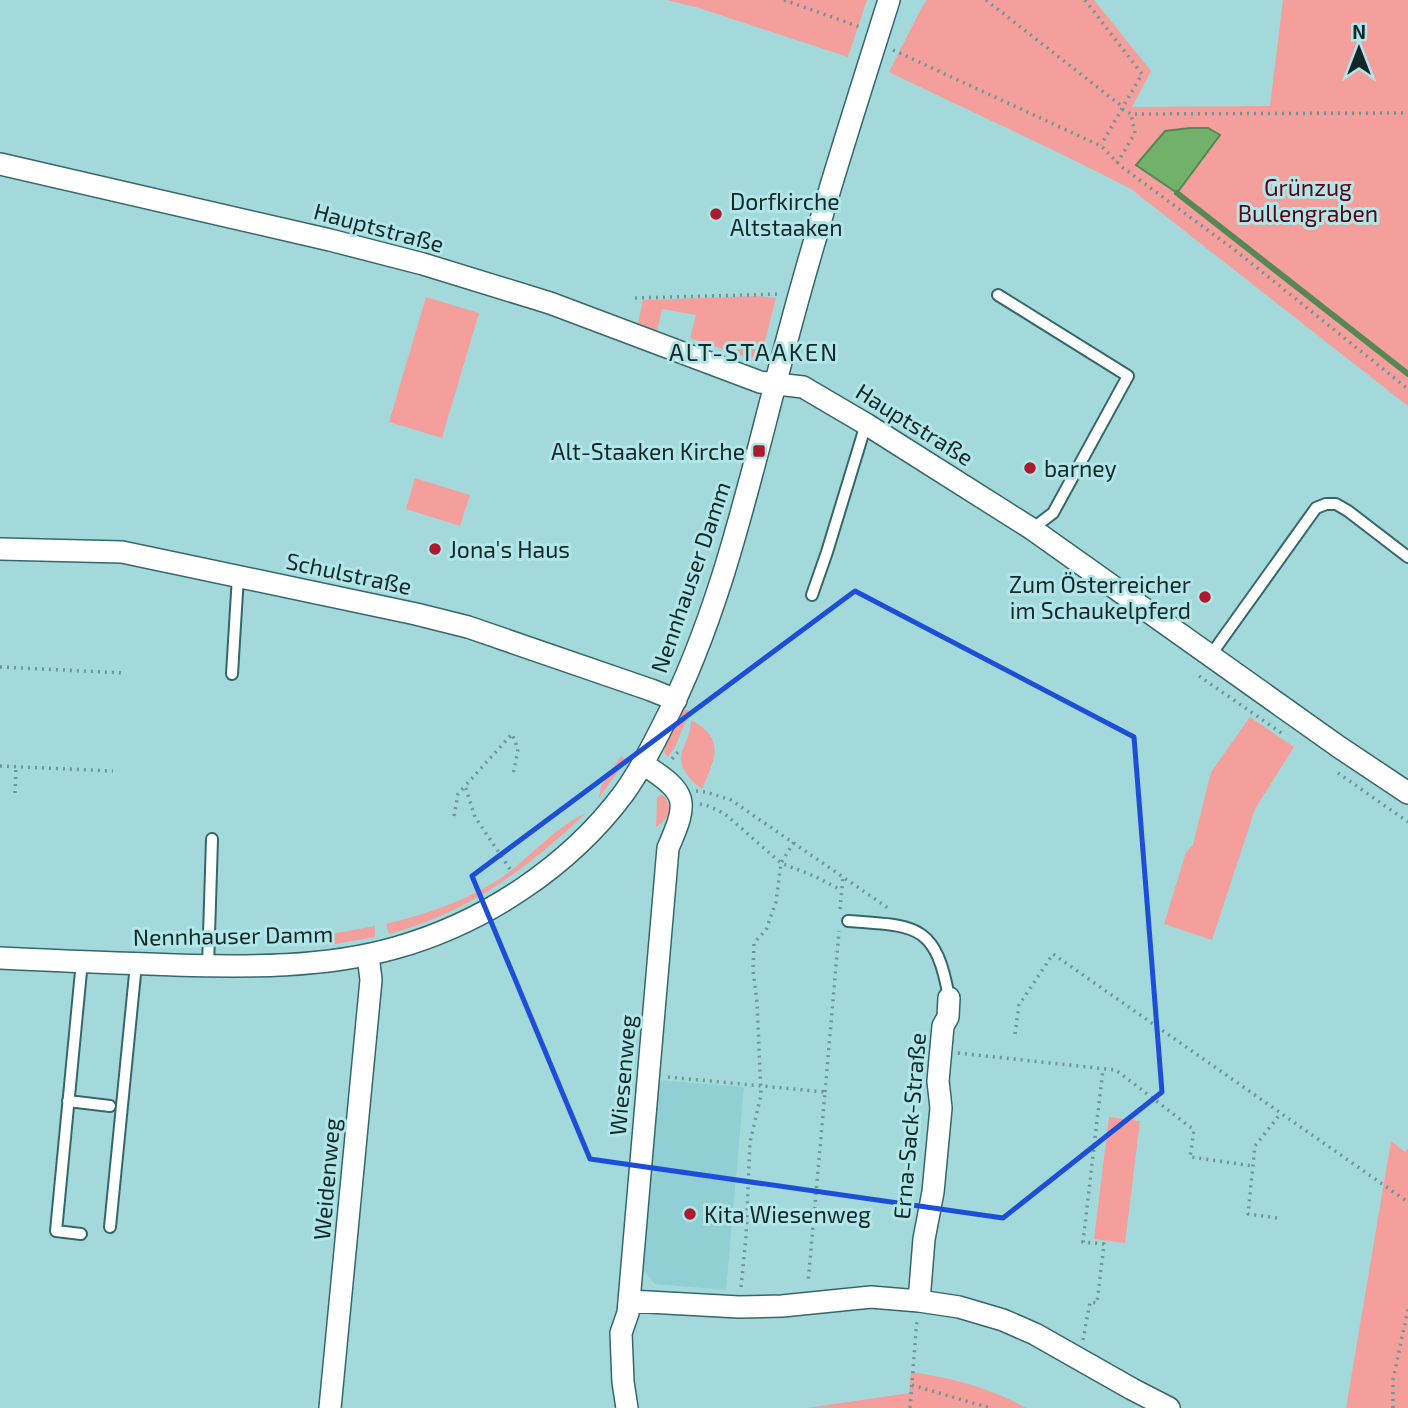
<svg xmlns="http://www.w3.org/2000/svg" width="1408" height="1408" font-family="'Exo 2',sans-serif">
  <rect width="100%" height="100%" fill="#a4d9dc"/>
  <path fill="#90cfd3" d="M 658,1080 L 744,1087 L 726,1290 L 655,1284 L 642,1269 Z"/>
  <path fill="#f49f9c" d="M 667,0 L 867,0 L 848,57 L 699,8 Z
    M 927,0 L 1094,0 L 1151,71 L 1132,107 L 1270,106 L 1283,0 L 1408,0 L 1408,406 L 1131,189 C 1052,148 969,111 889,72 L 923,5 Z
    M 758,296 L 776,298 L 762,353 L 752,359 L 690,338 L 696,315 L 662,309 L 657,331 L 638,323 L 643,300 Z
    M 426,297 L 479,313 L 442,438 L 389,422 Z
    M 415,478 L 470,495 L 460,526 L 406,509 Z
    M 684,709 L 690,711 L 675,747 L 668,757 L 664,752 L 666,744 Z
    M 1250,717 L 1294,747 L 1255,809 L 1212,940 L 1164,924 L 1186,852 L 1193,845 L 1211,772 Z
    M 691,720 C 726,738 715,759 702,789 C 691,781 677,767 682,752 C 686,740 691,733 691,720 Z
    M 621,756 L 626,760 L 599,798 L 601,786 Z
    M 660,795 L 663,795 C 674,807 669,819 656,827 L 657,797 Z
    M 586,813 C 527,869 469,912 389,934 L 386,924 C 430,913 473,899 509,872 C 535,852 557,826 586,813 Z
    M 375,926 L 375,937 L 323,946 L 320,936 Z
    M 1109,1117 L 1140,1121 L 1125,1243 L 1094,1239 Z
    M 1391,1141 L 1405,1152 L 1408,1148 L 1408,1408 L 1346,1408 Z
    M 911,1372 C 952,1378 989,1387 1026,1408 L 807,1408 L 909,1393 Z"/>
  <path fill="#72b169" stroke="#558856" stroke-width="2" d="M 1190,128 L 1208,128 L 1220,135 L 1177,193 L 1136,165 L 1165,131 Z"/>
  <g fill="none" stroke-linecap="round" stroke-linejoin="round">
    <path stroke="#558856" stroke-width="6" d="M 1177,193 L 1408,374"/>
    <defs>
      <path id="lane" d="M 998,295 L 1128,376 L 1053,513 L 1032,529
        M 812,595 L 827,552 L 866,424
        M 1210,656 L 1316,508 L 1326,504 L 1336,504 L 1348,511 L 1408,557
        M 232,674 L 238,576
        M 848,921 C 916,926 936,923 949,998
        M 208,966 L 212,839
        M 68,1101 L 110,1106
        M 110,1227 L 136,964
        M 81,1234 L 56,1231 L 82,961"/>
      <path id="street" d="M 0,164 L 330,240 L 423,264 L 550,303 L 760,382 L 803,387 L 866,424 L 1032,529 L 1339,747 L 1408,793
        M 0,549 L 122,552 L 416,614 L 468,627 L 651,690 L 676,700
        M 0,958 C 58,961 117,963 175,965 C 248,967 324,968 395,948 C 484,923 569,867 624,793 C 639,772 651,749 662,727 C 725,605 752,467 788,336 C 818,223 854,111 889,0
        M 630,1301 L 739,1307 L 782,1306 L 871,1297 L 919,1301 L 959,1307 L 1003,1320 L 1035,1334 L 1132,1389 L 1169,1408
        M 919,1301 L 924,1239 L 933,1192 L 941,1108 L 938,1081 L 943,1026 L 948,1017 L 949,998
        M 330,1408 L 371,980 L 368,955
        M 627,1408 L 623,1382 L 621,1333 L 628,1313 L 668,848 C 689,800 688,793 643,764"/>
    </defs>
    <use href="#lane" stroke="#35676a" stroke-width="14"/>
    <use href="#street" stroke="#35676a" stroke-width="24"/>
    <path stroke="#6d9698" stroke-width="3.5" stroke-dasharray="2 5" stroke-linecap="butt" d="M 784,0 L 860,27
      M 986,0 L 1119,104 L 1122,109 L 1131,114 L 1408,113
      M 1085,0 L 1142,74 L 1101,145
      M 893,50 L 1101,146 L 1122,167 L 1236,251 L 1408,389
      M 1117,163 L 1135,133 L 1131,114
      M 635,298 L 780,294
      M 0,667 L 125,673
      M 1199,676 L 1283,734
      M 672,759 L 678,752
      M 0,766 L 113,771
      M 1338,773 L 1408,822
      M 696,791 L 706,792 L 731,800 L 891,910
      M 15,793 L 16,767
      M 700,804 L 706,805 L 725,814 L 781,863 L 814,876 L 841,890
      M 454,816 L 458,794 L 465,786
      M 510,869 L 475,817 L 465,786 L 512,734 L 518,749 L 513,775
      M 840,909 L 843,877
      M 1015,1034 L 1019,1005 L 1053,954 L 1408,1202
      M 958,1053 L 1116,1070 L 1194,1130 L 1190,1157 L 1253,1166
      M 668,1077 L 825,1092 L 808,1283
      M 825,1092 L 839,931
      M 1277,1218 L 1248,1214 L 1255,1146 L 1281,1113
      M 741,1287 L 746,1237 L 750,1142 L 761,1095 L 757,1002 L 753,970 L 754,943 L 766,930 L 776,902 L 781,863 L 794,842
      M 1083,1340 L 1090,1302 L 1097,1303 L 1104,1244 L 1083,1242 L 1103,1069
      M 912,1385 L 990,1408
      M 910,1408 L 917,1319
      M 1393,1408 L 1393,1380 L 1408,1309"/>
    <use href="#lane" stroke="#fff" stroke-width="10"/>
    <use href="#street" stroke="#fff" stroke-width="21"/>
  </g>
  <path fill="none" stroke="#1d4ed8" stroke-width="5" stroke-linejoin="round" d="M 855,591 L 1134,737 L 1162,1092 L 1003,1218 L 590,1159 L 472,876 Z"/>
  <g fill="#ad192d" stroke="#b1e6e9" stroke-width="2.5">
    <circle cx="716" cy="214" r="7"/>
    <rect x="752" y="444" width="14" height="14" rx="3.5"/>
    <circle cx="1030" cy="468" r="7"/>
    <circle cx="435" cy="549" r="7"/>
    <circle cx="1205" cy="597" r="7"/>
    <circle cx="690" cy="1214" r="7"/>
  </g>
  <g text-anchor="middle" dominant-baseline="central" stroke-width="6" stroke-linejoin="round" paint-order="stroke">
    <g font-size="23" fill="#5d0111" stroke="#b1e6e9">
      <text x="1308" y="187">Grünzug<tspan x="1308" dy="26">Bullengraben</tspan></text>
    </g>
    <g font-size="23" fill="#122728" stroke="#b1e6e9" text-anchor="start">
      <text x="730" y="201">Dorfkirche<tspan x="730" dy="26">Altstaaken</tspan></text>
      <text x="745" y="451" text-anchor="end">Alt-Staaken Kirche</text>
      <text x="1044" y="468">barney</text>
      <text x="449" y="549">Jona's Haus</text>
      <text x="1191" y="584" text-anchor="end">Zum Österreicher<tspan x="1191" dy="26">im Schaukelpferd</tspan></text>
      <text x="704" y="1214">Kita Wiesenweg</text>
    </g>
    <g font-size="23" fill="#122728" stroke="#b1e6e9">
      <text transform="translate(379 227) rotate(15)">Hauptstraße</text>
      <text transform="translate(915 424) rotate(32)">Hauptstraße</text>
      <text transform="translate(349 573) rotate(12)">Schulstraße</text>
      <text transform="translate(690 577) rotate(-71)">Nennhauser Damm</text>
      <text transform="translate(233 935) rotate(-1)">Nennhauser Damm</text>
      <text transform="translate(622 1075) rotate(-85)">Wiesenweg</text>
      <text transform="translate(909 1126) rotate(-85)">Erna-Sack-Straße</text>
      <text transform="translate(326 1179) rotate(-85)">Weidenweg</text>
    </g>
    <g font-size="24" letter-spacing="2" fill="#122728" stroke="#b1e6e9">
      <text x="754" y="351">ALT-STAAKEN</text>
    </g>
  </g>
  <g transform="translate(1359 49)" stroke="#b1e6e9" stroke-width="5" paint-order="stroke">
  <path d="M0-5L12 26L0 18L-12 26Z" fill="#122728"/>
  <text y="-10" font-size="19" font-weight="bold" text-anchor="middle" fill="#122728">N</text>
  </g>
</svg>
